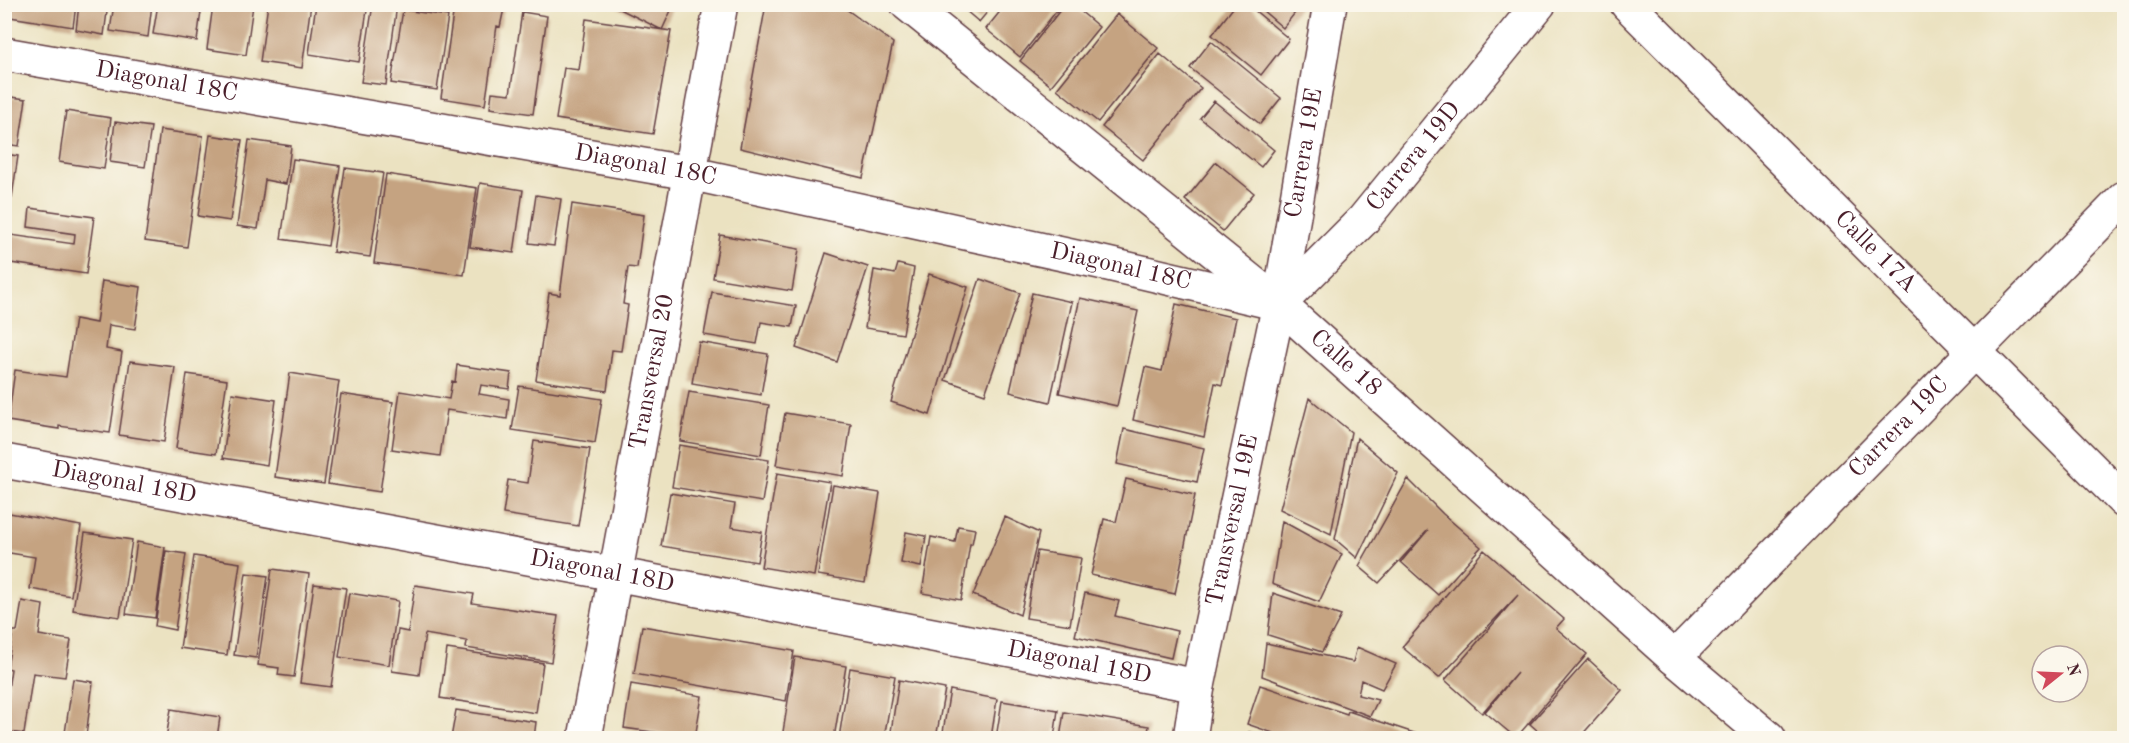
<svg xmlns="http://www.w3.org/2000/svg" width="2129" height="743" font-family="'Old Standard TT',serif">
  <rect width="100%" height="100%" fill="#fbf7ec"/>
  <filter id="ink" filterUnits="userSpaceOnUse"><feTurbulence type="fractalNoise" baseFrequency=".0167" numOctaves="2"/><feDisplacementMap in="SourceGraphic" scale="12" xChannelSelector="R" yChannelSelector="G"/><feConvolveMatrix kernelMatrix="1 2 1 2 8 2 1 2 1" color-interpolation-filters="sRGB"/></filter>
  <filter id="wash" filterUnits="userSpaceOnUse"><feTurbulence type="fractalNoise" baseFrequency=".008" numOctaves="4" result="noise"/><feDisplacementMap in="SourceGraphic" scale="24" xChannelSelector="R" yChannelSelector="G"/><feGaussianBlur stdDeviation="1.35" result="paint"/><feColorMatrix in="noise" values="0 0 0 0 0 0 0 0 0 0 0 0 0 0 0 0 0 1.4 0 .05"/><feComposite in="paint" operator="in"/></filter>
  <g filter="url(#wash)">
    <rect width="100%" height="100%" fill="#ebe2c1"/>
    <g id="blocks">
      <path fill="#c5a381" d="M 79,4 L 108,4 L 104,35 L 76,30 Z
        M 114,4 L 152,4 L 148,37 L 110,31 Z
        M 158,4 L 202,4 L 197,41 L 153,34 Z
        M 268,4 L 311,4 L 302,68 L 260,62 Z
        M 316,4 L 368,4 L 359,62 L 309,54 Z
        M 373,4 L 397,5 L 386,85 L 361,82 Z
        M 457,4 L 505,4 L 500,27 L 497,26 L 485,105 L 441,98 L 453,14 L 457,14 Z
        M 610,4 L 674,4 L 662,30 Z
        M 766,4 L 839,4 L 893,43 L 863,178 L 740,148 Z
        M 958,4 L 994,4 L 979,22 Z
        M 1006,4 L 1062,4 L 1020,57 L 986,29 Z
        M 1065,4 L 1072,4 L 1099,27 L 1051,86 L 1020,61 Z
        M 1236,4 L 1247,4 L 1289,39 L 1261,75 L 1212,35 Z
        M 1255,4 L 1302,4 L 1283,28 Z
        M 4,5 L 76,5 L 73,27 L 4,16 Z
        M 213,5 L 253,5 L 246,55 L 207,49 Z
        M 403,10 L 448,16 L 437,90 L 391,83 Z
        M 522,12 L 547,16 L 533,114 L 490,108 L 492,92 L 510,94 Z
        M 1117,14 L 1158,48 L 1098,122 L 1057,89 Z
        M 586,19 L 671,31 L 653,134 L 556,119 L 564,68 L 579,70 Z
        M 1211,41 L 1281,98 L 1260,124 L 1190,68 Z
        M 1160,54 L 1201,88 L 1143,160 L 1102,127 Z
        M 4,96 L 26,99 L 19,146 L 4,144 Z
        M 1214,101 L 1274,150 L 1261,167 L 1200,118 Z
        M 66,111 L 111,118 L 104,169 L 59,162 Z
        M 115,122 L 151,127 L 145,167 L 110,162 Z
        M 160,130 L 203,136 L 187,247 L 145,241 Z
        M 210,135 L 242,140 L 230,221 L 198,216 Z
        M 249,140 L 291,146 L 286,184 L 265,180 L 258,229 L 237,226 Z
        M 4,154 L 18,156 L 12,197 L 4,196 Z
        M 293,159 L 340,166 L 328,246 L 281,239 Z
        M 1216,162 L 1254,193 L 1223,231 L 1185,200 Z
        M 345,168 L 383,173 L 370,257 L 333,252 Z
        M 386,174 L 477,188 L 464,275 L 374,263 Z
        M 480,183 L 523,190 L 514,253 L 470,247 Z
        M 536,195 L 561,199 L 554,246 L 529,243 Z
        M 572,204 L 644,215 L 637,268 L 628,267 L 623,304 L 628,305 L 621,351 L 612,350 L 607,391 L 536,380 L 549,293 L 560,295 Z
        M 30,208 L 94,217 L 86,274 L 4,262 L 4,234 L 74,244 L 75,234 L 28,227 Z
        M 720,235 L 799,249 L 792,291 L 713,278 Z
        M 826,253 L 868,267 L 837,362 L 796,348 Z
        M 898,264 L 914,268 L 903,334 L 865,328 L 874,270 L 895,274 Z
        M 929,274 L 968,287 L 930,415 L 891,402 Z
        M 980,279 L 1020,293 L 985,394 L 945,380 Z
        M 102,281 L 141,287 L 135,329 L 109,325 L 106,349 L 122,352 L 110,433 L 59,426 L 59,429 L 8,421 L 15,370 L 66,377 L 75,319 L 96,323 Z
        M 712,292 L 796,306 L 792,327 L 761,322 L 757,344 L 704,335 Z
        M 1032,293 L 1072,302 L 1050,402 L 1010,392 Z
        M 1080,298 L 1138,311 L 1117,406 L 1059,393 Z
        M 1176,304 L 1236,318 L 1222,385 L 1215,383 L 1204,437 L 1133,420 L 1145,367 L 1162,371 Z
        M 699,342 L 768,354 L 761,395 L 692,383 Z
        M 130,361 L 175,367 L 164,442 L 119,435 Z
        M 457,365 L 511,373 L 509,389 L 481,385 L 479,394 L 509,399 L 507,419 L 447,410 L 440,456 L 392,449 L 400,391 L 449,399 L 452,381 L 455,382 Z
        M 290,373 L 339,381 L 324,484 L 275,477 Z
        M 187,374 L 227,380 L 216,454 L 176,448 Z
        M 519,386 L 602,399 L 595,443 L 512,430 Z
        M 689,392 L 769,405 L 761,455 L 680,441 Z
        M 232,393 L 276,400 L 267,465 L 223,458 Z
        M 341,394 L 393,402 L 380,492 L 328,484 Z
        M 1309,398 L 1351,432 L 1331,534 L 1280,509 Z
        M 785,413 L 851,424 L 843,476 L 776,465 Z
        M 1124,429 L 1204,448 L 1197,482 L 1117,464 Z
        M 1357,438 L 1398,473 L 1357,558 L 1335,539 Z
        M 534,441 L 590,449 L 578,526 L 503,514 L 508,480 L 528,483 Z
        M 679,445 L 769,460 L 762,502 L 672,487 Z
        M 777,473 L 830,482 L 814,576 L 761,567 Z
        M 1126,479 L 1195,495 L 1175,594 L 1091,575 L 1104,519 L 1116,522 Z
        M 1408,479 L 1443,514 L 1481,547 L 1438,595 L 1401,562 L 1428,530 L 1379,583 L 1359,566 Z
        M 833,485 L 880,493 L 865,583 L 818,575 Z
        M 670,493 L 735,504 L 731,527 L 762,532 L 757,562 L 661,546 Z
        M 4,512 L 81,526 L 71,596 L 30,589 L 35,557 L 4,552 Z
        M 1005,517 L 1039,533 L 1020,615 L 973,595 Z
        M 1282,521 L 1342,554 L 1319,602 L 1272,584 Z
        M 958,526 L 975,529 L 972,544 L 970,544 L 961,600 L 922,593 L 931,537 L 955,542 Z
        M 906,532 L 926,536 L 921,567 L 901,563 Z
        M 85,533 L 132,540 L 120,617 L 73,610 Z
        M 137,542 L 165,547 L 155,618 L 126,614 Z
        M 1484,550 L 1564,619 L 1556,628 L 1587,654 L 1516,738 L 1485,712 L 1517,673 L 1482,713 L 1445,680 L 1518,595 L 1439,678 L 1402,647 Z
        M 166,551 L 186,554 L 175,630 L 155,626 Z
        M 1037,551 L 1081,558 L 1070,625 L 1026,618 Z
        M 194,556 L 240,563 L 227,655 L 180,648 Z
        M 272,569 L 309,574 L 294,677 L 278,675 L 279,668 L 258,665 Z
        M 246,573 L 268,576 L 256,658 L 234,655 Z
        M 314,584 L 346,588 L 331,687 L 300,683 Z
        M 415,585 L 474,594 L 472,603 L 558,616 L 551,662 L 466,648 L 467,641 L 425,634 L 419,675 L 392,671 L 398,630 L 408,632 Z
        M 349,593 L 398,601 L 389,665 L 339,657 Z
        M 1085,593 L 1119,601 L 1115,616 L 1177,631 L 1171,658 L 1075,636 Z
        M 1273,593 L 1341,616 L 1322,652 L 1268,635 Z
        M 22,601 L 43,605 L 39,635 L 71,640 L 65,677 L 33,673 L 24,734 L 4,731 L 4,717 L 11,669 L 7,668 L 13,631 L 17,631 Z
        M 642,626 L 794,651 L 786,701 L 634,674 Z
        M 1266,643 L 1353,662 L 1357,647 L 1396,664 L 1382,689 L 1361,680 L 1358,695 L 1378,700 L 1370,716 L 1262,676 Z
        M 447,649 L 543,663 L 536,713 L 440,698 Z
        M 795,657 L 846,666 L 834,738 L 782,738 Z
        M 1588,659 L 1622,690 L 1579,738 L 1546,738 L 1530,724 Z
        M 850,668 L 895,676 L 884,738 L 839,738 Z
        M 73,679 L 93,682 L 86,736 L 92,738 L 56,738 L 57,732 L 65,733 Z
        M 899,680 L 945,689 L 936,738 L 890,738 Z
        M 631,684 L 702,696 L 695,738 L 624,728 Z
        M 1260,685 L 1347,714 L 1348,711 L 1429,738 L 1288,738 L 1247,724 Z
        M 950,690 L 997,699 L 991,738 L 942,738 Z
        M 1002,701 L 1058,710 L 1054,738 L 996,738 Z
        M 171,709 L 220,717 L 217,738 L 166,738 Z
        M 456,710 L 536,722 L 534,738 L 451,738 Z
        M 1064,712 L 1149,726 L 1147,738 L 1060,738 Z
        M 1249,732 L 1268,738 L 1248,738 Z"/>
    </g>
  </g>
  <g filter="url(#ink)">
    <use href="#blocks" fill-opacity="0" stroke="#623c42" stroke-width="1.5"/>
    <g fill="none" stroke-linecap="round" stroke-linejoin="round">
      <defs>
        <g id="minor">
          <path id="s1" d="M 907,4 L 1279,304 L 1674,658 L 1769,738"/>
          <path id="s2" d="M 1627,4 L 2124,501"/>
          <path id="s3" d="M 4,54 L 689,173 L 1099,262 L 1279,304"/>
          <path id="s4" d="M 1279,304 L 1363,220 L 1539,4"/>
          <path id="s5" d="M 4,461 L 615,574 L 1198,686"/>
          <path id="s6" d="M 1674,658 L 2124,198"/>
          <path id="s7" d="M 585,738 L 721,4"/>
          <path id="s8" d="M 1190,738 L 1198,686 L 1279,304 L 1330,4"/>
        </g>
      </defs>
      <use href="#minor" stroke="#623c42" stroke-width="36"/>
      <use href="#minor" stroke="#fff" stroke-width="33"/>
    </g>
  </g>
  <g text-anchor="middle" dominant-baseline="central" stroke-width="4.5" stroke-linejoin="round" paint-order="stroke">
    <g font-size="24" fill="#4a1f2b" stroke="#fbf7ec">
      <text stroke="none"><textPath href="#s3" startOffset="165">Diagonal 18C</textPath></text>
      <text stroke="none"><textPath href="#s8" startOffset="596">Carrera 19E</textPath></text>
      <text stroke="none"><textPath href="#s4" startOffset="200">Carrera 19D</textPath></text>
      <text stroke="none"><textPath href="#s3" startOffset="651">Diagonal 18C</textPath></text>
      <text stroke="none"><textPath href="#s2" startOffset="351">Calle 17A</textPath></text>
      <text stroke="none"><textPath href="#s3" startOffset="1137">Diagonal 18C</textPath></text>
      <text stroke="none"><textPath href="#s1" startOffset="567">Calle 18</textPath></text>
      <text stroke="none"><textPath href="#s7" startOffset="372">Transversal 20</textPath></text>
      <text stroke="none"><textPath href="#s6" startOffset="322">Carrera 19C</textPath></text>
      <text stroke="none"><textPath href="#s5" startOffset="122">Diagonal 18D</textPath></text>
      <text stroke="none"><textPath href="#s8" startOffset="222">Transversal 19E</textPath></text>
      <text stroke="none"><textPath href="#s5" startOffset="608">Diagonal 18D</textPath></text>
      <text stroke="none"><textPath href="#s5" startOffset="1094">Diagonal 18D</textPath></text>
    </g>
  </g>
  <rect width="2129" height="743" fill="none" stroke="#fbf7ec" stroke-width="24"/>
  <g transform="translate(2060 674) rotate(72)"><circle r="28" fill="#fbf7ec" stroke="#b4a19f" stroke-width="1.5"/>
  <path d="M0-4.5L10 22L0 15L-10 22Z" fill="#d1495b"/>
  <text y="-9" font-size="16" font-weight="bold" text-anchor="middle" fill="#4a1f2b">N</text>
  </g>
</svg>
